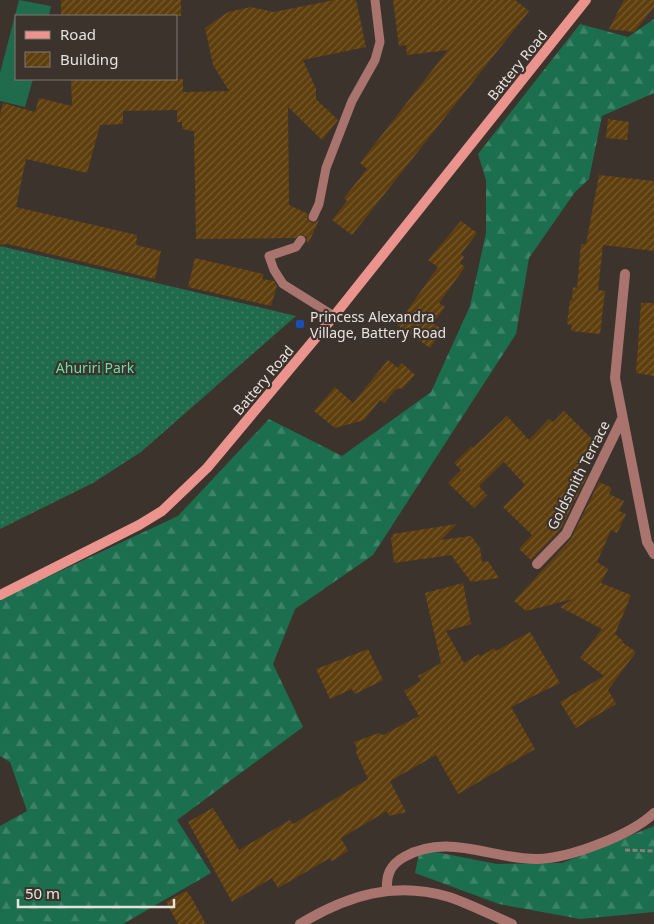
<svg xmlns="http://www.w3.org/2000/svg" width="654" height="924" font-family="'Noto Sans',sans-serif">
  <defs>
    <pattern id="grass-dots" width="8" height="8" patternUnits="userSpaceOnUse" patternTransform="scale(1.25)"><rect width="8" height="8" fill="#206b4c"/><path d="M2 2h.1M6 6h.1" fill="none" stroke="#408065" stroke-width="1.8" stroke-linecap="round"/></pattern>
    <pattern id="forest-firs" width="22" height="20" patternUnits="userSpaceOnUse" patternTransform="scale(1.25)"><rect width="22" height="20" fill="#1b6f4e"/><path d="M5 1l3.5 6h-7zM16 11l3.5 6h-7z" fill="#3c8367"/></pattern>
    <pattern id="building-hatch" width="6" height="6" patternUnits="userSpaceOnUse" patternTransform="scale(1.25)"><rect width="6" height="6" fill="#5f3e0d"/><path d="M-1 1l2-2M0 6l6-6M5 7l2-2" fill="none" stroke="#765a30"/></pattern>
  </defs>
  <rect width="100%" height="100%" fill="#3c332d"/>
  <path fill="url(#grass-dots)" d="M 0,246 L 296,316 L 141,452 L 93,483 L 0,529 Z"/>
  <path fill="url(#forest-firs)" d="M 654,19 L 654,93 L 602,116 L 589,179 L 575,192 L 529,258 L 516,334 L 373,555 L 295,609 L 273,664 L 303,727 L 177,820 L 211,873 L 123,924 L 0,924 L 0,826 L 27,811 L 10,762 L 0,756 L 0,599 L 178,516 L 269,419 L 342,456 L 431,392 L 470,306 L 486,233 L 486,180 L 478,154 L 580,24 L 628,37 Z
    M 654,826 L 654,912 L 580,919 L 499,904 L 415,873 L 420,849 L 497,864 L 562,863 Z"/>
  <path fill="#206b4c" d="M 19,0 L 51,6 L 49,16 L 16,16 L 16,79 L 33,79 L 25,107 L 0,101 L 0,73 Z"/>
  <path fill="url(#building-hatch)" d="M 61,0 L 181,0 L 181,16 L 61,16 Z
    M 334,0 L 356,0 L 366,47 L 303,60 L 316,89 L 316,99 L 338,120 L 322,140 L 288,107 L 289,205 L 308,214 L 307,218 L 310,222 L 314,223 L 319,220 L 308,244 L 306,237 L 301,234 L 295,238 L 196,239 L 194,131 L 182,129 L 182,122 L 177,122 L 177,110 L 123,111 L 123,124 L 100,125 L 87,173 L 26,159 L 16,207 L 137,235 L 136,245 L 161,251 L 155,279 L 8,244 L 0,245 L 0,115 L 3,103 L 35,112 L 39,98 L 72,106 L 71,79 L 183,79 L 183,92 L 229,91 L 213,65 L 205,28 L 228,12 L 251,7 L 274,12 Z
    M 393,0 L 515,0 L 529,11 L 352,235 L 332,220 L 347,201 L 344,198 L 367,169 L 360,163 L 448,50 L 407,55 L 406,45 L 399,46 Z
    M 624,0 L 654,0 L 654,7 L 634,32 L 609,29 Z
    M 608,119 L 629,122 L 627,140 L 606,138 Z
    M 599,175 L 654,181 L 654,251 L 603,245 L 598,290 L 605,291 L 600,334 L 571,331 L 572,325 L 567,324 L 570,300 L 572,300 L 573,287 L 577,288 L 581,244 L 586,244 Z
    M 461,221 L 477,233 L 461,254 L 464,257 L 460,263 L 465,267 L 439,303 L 445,307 L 433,323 L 443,330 L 430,348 L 397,325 L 438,267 L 428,260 Z
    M 195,258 L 264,274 L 262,279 L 274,281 L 277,286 L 271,306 L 188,287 Z
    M 641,303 L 654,303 L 654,376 L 636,373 Z
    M 388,360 L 398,368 L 402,363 L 415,375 L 402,389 L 400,388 L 395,390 L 386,401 L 384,403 L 380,400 L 364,420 L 335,428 L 314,411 L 335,387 L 353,403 Z
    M 564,411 L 595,442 L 584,454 L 587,457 L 575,470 L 587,476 L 560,530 L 531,560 L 519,549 L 532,535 L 503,507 L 525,485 L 504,462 L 479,486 L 487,495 L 474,508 L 448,483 L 461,470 L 454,463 L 472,446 L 473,448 L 507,416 L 529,440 L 549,419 L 553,422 Z
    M 599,482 L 612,488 L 609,494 L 624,501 L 619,511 L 626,514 L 617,533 L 611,530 L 597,562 L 608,569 L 601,583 L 631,595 L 615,634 L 623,641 L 622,642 L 636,652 L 608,690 L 616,704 L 576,728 L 560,702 L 604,676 L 580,658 L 602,629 L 560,607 L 573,599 L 526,611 L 514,601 L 571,539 Z
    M 457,524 L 441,540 L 471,536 L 480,548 L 482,562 L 488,561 L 499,578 L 471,582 L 451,555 L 394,563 L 391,538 L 393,537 L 393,534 Z
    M 463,583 L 471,624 L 446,631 L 464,663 L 479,654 L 480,657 L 494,648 L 496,651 L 530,632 L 560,683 L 511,707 L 535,749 L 458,794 L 436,755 L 390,781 L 406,812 L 389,816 L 387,811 L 341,838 L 348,851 L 332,861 L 330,858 L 278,888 L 272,878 L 232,902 L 188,822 L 213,808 L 239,850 L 290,820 L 293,824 L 368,779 L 356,752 L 357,748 L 354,742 L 379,733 L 383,735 L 419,716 L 404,691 L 421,681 L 418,676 L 441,663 L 425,593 Z
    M 368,649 L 383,680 L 355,694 L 352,689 L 330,699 L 316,669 Z
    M 186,891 L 191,897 L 206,924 L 178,924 L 166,902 Z"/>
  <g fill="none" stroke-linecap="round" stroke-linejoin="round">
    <path stroke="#877f7a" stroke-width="3" stroke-dasharray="5 2.5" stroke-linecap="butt" d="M 625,850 L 654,851"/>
    <path stroke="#a9736e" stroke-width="9" d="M 313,217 L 319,204 L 326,168 L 352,101 L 375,60 L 380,42 L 375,0
      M 301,240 L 296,247 L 269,256 L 274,270 L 283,284 L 334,316"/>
    <path stroke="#a9736e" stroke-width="10" d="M 625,274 L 615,378 L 647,542 L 654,554
      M 537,564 L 566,534 L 622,419
      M 387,891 C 386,875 390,865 404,857 C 449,832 492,860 538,859 C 570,858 631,835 654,813
      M 300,924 C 348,895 394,881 449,897 C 470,904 491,915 512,924"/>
    <path stroke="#eb948d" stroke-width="10" d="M 0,595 L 139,525 L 162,511 L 207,468 L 334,316 L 586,0"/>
  </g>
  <rect fill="#1a4fb4" stroke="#3c332d" stroke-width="2" x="295" y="319" width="10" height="10" rx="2.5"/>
  <g text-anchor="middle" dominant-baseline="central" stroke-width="4.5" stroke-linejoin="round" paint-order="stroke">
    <g font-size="14" fill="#e8e2de" stroke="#3c332d">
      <text transform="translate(517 65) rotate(-51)">Battery Road</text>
      <text transform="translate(263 380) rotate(-50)">Battery Road</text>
      <text transform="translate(578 475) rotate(-63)">Goldsmith Terrace</text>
    </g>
    <g font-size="14" fill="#e8e2de" stroke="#3c332d" text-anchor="start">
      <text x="310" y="316">Princess Alexandra<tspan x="310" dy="16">Village, Battery Road</tspan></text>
    </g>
    <g font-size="14" fill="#6ddba9" stroke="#3c332d">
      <text x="95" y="367">Ahuriri Park</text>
    </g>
  </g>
  <rect x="15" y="15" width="162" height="65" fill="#3c332d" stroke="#817974"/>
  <rect x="25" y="31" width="25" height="8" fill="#eb948d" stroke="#817974"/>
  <text x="60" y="40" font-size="15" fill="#e8e2de">Road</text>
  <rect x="25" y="52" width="25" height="15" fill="url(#building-hatch)" stroke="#817974"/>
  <text x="60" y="65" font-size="15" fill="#e8e2de">Building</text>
  <path d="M18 899v8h156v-8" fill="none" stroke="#e8e2de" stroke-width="2.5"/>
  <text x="25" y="899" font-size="15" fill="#e8e2de" stroke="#3c332d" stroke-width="4" paint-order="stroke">50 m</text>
</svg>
